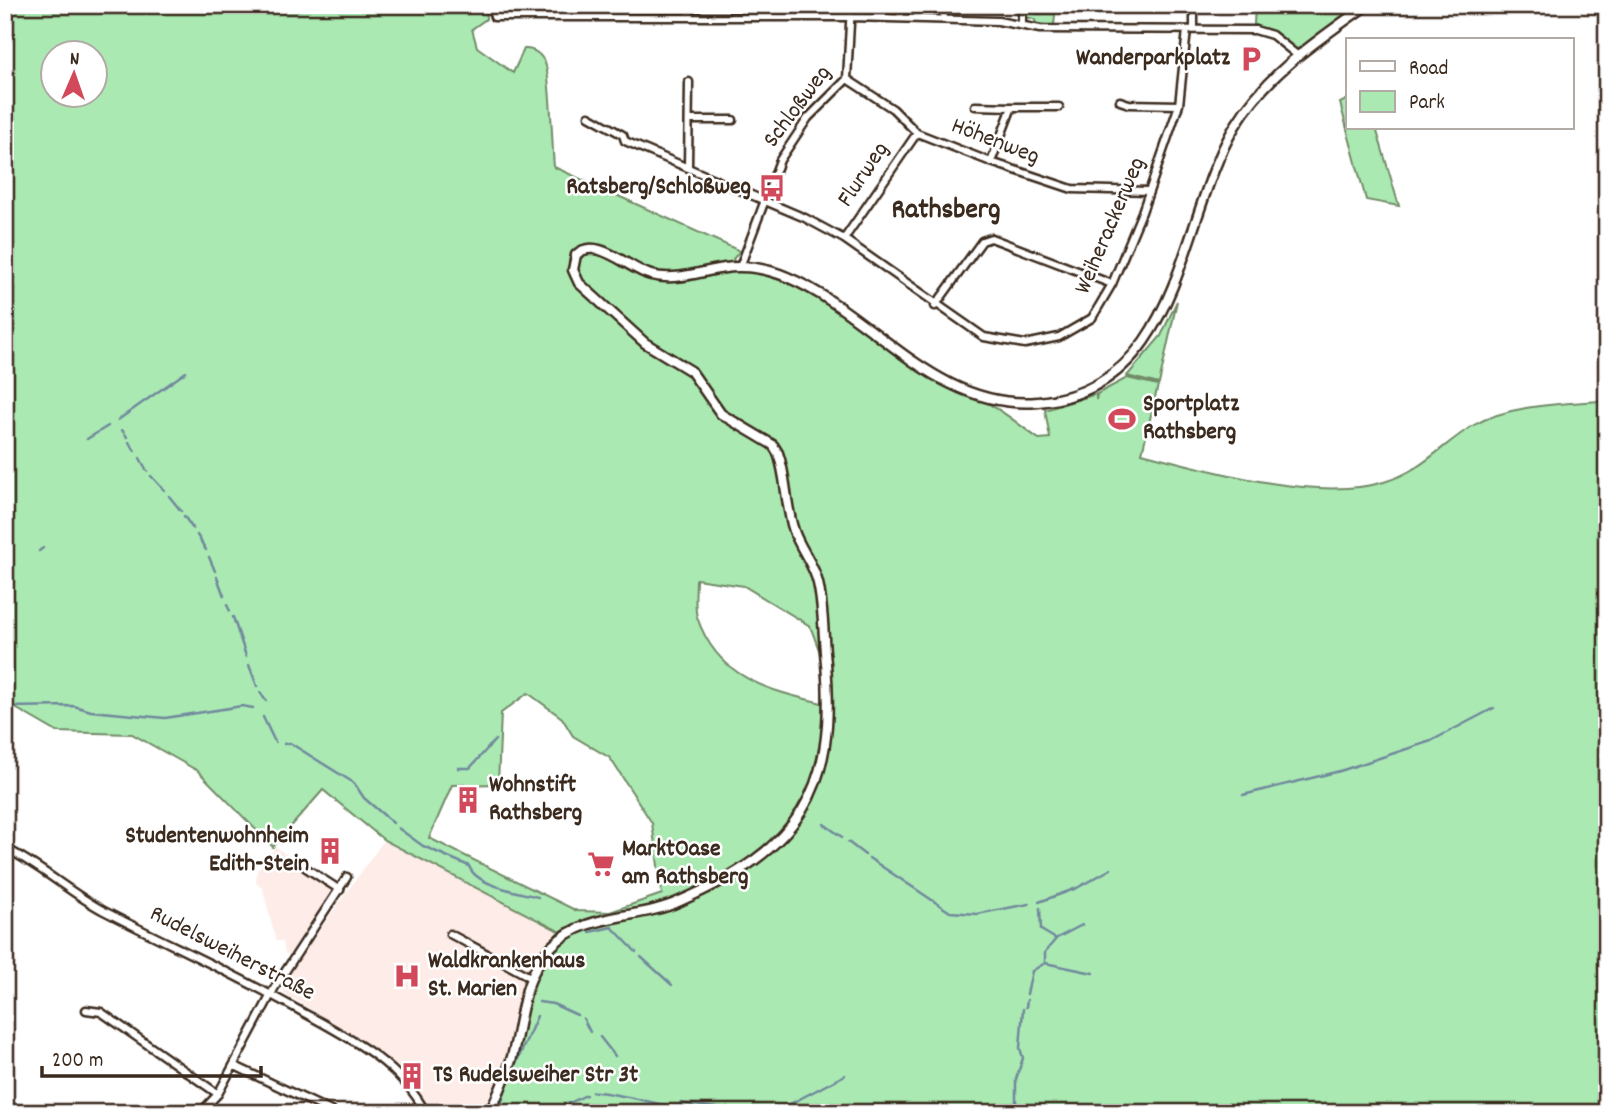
<svg xmlns="http://www.w3.org/2000/svg" width="1612" height="1118" font-family="Dekko,sans-serif">
  <rect width="100%" height="100%" fill="#fff"/>
  <filter id="ink" filterUnits="userSpaceOnUse"><feTurbulence type="fractalNoise" baseFrequency=".0143" numOctaves="2"/><feDisplacementMap in="SourceGraphic" scale="14" xChannelSelector="R" yChannelSelector="G"/><feConvolveMatrix kernelMatrix="1 2 1 2 8 2 1 2 1" color-interpolation-filters="sRGB"/></filter>
  <g filter="url(#ink)">
    <path fill="#fdece8" d="M 384,840 L 559,931 L 530,969 L 520,999 L 506,1065 L 487,1113 L 434,1113 L 408,1075 L 383,1054 L 284,993 L 282,983 Z
      M 276,847 L 335,891 L 293,954 L 285,954 L 283,941 L 276,941 L 263,889 L 256,883 L 257,871 Z"/>
    <path fill="#aaeab2" stroke="#728a68" stroke-width="2" fill-rule="evenodd" d="M 5,5 L 485,5 L 486,19 L 472,29 L 477,47 L 513,73 L 524,49 C 533,48 541,54 545,63 C 551,77 552,147 554,167 L 740,251 L 733,259 L 738,271 C 808,276 859,331 914,367 C 935,381 958,389 981,400 C 1002,409 1020,426 1039,439 L 1050,438 L 1045,410 L 1096,394 L 1096,400 L 1097,394 L 1127,378 L 1158,385 L 1142,453 C 1209,471 1317,502 1384,482 C 1424,470 1442,444 1474,425 C 1510,405 1560,404 1599,401 L 1607,430 L 1607,1113 L 487,1113 L 506,1065 L 520,999 L 530,969 L 559,931 L 384,840 L 323,790 L 273,847 L 198,771 L 132,734 L 57,732 L 5,702 ZM 52,52 L 94,52 L 94,94 L 52,94 ZM 696,579 L 744,586 L 810,626 L 822,658 L 822,703 C 766,690 717,677 697,617 C 694,606 696,590 696,579 ZM 528,693 L 562,718 L 573,736 L 610,758 L 652,823 L 662,894 L 610,912 L 577,911 L 429,838 L 452,785 L 498,784 L 501,713 Z
      M 1026,5 L 1034,5 L 1035,14 L 1055,14 L 1054,26 L 1037,24 L 1034,19 L 1026,17 Z
      M 1255,5 L 1367,5 L 1297,55 L 1254,24 Z
      M 1348,99 L 1348,128 L 1376,128 L 1399,206 L 1366,200 L 1340,103 Z
      M 1177,301 L 1159,384 L 1127,376 L 1161,336 Z"/>
    <g fill="none" stroke-linecap="round" stroke-linejoin="round">
      <path stroke="#71889d" stroke-width="2.5" d="M 118,420 L 186,372
        M 122,430 L 127,437
        M 87,439 L 108,426
        M 129,442 L 135,451
        M 140,458 L 147,471
        M 151,476 L 164,490
        M 169,496 L 181,511
        M 184,516 L 193,529
        M 197,535 L 206,550
        M 39,551 L 43,548
        M 209,557 L 215,571
        M 217,577 L 224,596
        M 227,605 L 230,611
        M 233,617 L 246,656
        M 249,665 L 257,686
        M 260,692 L 266,701
        M 5,707 L 74,706 L 91,711 L 165,718 L 242,706 L 253,708
        M 263,717 L 275,742
        M 284,744 L 290,743 L 354,783 L 364,798 L 393,823
        M 458,768 L 470,768 L 495,740
        M 1243,795 L 1340,771 L 1431,741 L 1494,708
        M 824,824 L 842,837
        M 398,828 L 423,846 L 469,866 C 476,886 519,892 538,897
        M 848,842 L 865,855
        M 869,858 L 950,912 L 977,914 L 1029,904
        M 1039,902 L 1077,888 L 1111,869
        M 590,932 L 612,927 L 636,952
        M 1057,938 L 1082,925
        M 641,957 L 672,985
        M 1045,963 L 1093,973
        M 1027,994 L 1032,971 L 1045,963 L 1045,952 L 1056,939 L 1041,930 L 1040,908
        M 539,1002 L 553,1004 L 577,1015
        M 1026,1007 L 1027,1000
        M 583,1018 L 590,1032
        M 600,1037 L 615,1056
        M 592,1092 C 601,1090 654,1103 669,1106
        M 680,1103 L 754,1113
        M 499,1113 L 507,1084 L 537,1016
        M 549,1113 L 586,1095
        M 773,1113 L 845,1075
        M 1016,1113 L 1016,1079 L 1023,1058 L 1020,1048 L 1023,1009"/>
      <defs>
        <path id="minor" d="M 491,5 L 494,17 L 852,17 L 998,21 L 1040,29 L 1255,30 L 1272,35 L 1297,55
          M 899,5 L 901,18
          M 943,5 L 944,19
          M 1022,5 L 1022,24
          M 1194,5 L 1194,29
          M 689,17 L 689,5
          M 916,18 L 923,5
          M 847,79 L 893,109 L 917,133 L 991,162 L 1072,189 L 1149,191
          M 1120,101 L 1129,104 L 1179,105
          M 975,106 L 1012,107
          M 589,116 L 623,135 L 625,141 L 805,218 L 844,239 L 984,337 L 1025,344 L 1059,337 L 1092,318 L 1112,284 L 1142,212 L 1179,105 L 1187,30
          M 689,120 L 733,120
          M 991,162 L 1012,107 L 1059,107
          M 688,168 L 689,82
          M 844,239 L 917,133
          M 740,267 L 780,160 L 808,118 L 847,79 L 851,5
          M 935,306 L 982,241 L 991,238 L 1112,284
          M 5,848 C 40,865 70,893 104,911 C 168,944 233,973 295,1008 C 345,1036 398,1060 426,1113
          M 306,868 L 340,890
          M 450,934 L 530,977
          M 86,1010 L 101,1012 L 218,1094
          M 235,1066 L 335,1113
          M 5,1107 L 17,1113
          M 200,1113 L 218,1094 L 275,987 L 347,877"/>
        <path id="tertiary" d="M 490,1113 C 498,1093 508,1074 513,1053 C 523,1014 522,977 552,946 C 585,912 639,920 680,901 C 799,849 837,792 826,663 C 823,637 824,609 818,583 C 814,564 800,549 794,531 C 785,505 787,478 778,453 L 773,445 L 721,414 L 691,371 L 645,343 L 579,283 L 573,270 L 576,255 C 597,235 628,269 651,275 C 682,283 710,266 740,267 C 755,267 773,271 787,277 C 873,313 935,411 1038,402 C 1182,389 1178,222 1235,126 C 1267,73 1317,41 1367,5"/>
      </defs>
      <use href="#minor" stroke="#3b2a1e" stroke-width="11"/>
      <use href="#tertiary" stroke="#3b2a1e" stroke-width="13"/>
      <use href="#minor" stroke="#fff" stroke-width="6"/>
      <use href="#tertiary" stroke="#fff" stroke-width="8"/>
    </g>
  </g>
  <defs>
    <symbol id="parking-bare" viewBox="-9 -9 18 18"><path d="M-3.5-5.5H1a3.5 3.5 0 0 1 0 7H-1V5.5H-3.5ZM-1-3.4V-.6H.8a1.4 1.4 0 0 0 0-2.8Z" fill="#d1495b" stroke="#fff" stroke-width="2.5" paint-order="stroke"/></symbol>
    <symbol id="bus-bare" viewBox="-9 -9 18 18"><path d="M-5-6H5V4H4V6H2V4H-2V6H-4V4H-5ZM-3.5-4V0h7V-4ZM-3.5 1.2v1.5H-2V1.2ZM2 1.2v1.5H3.5V1.2Z" fill="#d1495b" stroke="#fff" stroke-width="2.5" paint-order="stroke"/></symbol>
    <symbol id="stadium-bare" viewBox="-9 -9 18 18"><path d="M0-5a6.5 5 0 1 0 0 10a6.5 5 0 1 0 0-10ZM-3.5-1.8h7v3.6h-7Z" fill="#d1495b" stroke="#fff" stroke-width="2.5" paint-order="stroke"/></symbol>
    <symbol id="building-bare" viewBox="-9 -9 18 18"><path d="M-4-6H4V6H1V3H-1V6H-4ZM-2.5-4.3h1.7v1.8h-1.7ZM.8-4.3h1.7v1.8H.8ZM-2.5-1h1.7V.8h-1.7ZM.8-1h1.7V.8H.8Z" fill="#d1495b" stroke="#fff" stroke-width="2.5" paint-order="stroke"/></symbol>
    <symbol id="supermarket-bare" viewBox="-9 -9 18 18"><path d="M-6-5.5h2.5l.6 2H6L4.5 2H-2.5L-4.4-4H-6ZM-1.5 3.2a1.3 1.3 0 1 0 .1 0ZM3 3.2a1.3 1.3 0 1 0 .1 0Z" fill="#d1495b" stroke="#fff" stroke-width="2.5" paint-order="stroke"/></symbol>
    <symbol id="hospital-bare" viewBox="-9 -9 18 18"><path d="M-5-5h3v3.5h4V-5h3V5h-3V1.5h-4V5h-3Z" fill="#d1495b" stroke="#fff" stroke-width="2.5" paint-order="stroke"/></symbol>
  </defs>
  <g fill-rule="evenodd">
    <use href="#parking-bare" x="1232" y="40" width="38" height="38"/>
    <use href="#bus-bare" x="753" y="169" width="38" height="38"/>
    <use href="#stadium-bare" x="1103" y="400" width="38" height="38"/>
    <use href="#building-bare" x="449" y="781" width="38" height="38"/>
    <use href="#building-bare" x="311" y="832" width="38" height="38"/>
    <use href="#supermarket-bare" x="582" y="845" width="38" height="38"/>
    <use href="#hospital-bare" x="388" y="957" width="38" height="38"/>
    <use href="#building-bare" x="393" y="1057" width="38" height="38"/>
  </g>
  <g text-anchor="middle" dominant-baseline="central" stroke-width="5" stroke-linejoin="round" paint-order="stroke">
    <g font-size="24" font-weight="bold" fill="#3b2a1e" stroke="#fff" text-anchor="start">
      <text x="1230" y="59" text-anchor="end">Wanderparkplatz</text>
      <text x="751" y="188" text-anchor="end">Ratsberg/Schloßweg</text>
      <text x="1143" y="405">Sportplatz<tspan x="1143" dy="28">Rathsberg</tspan></text>
      <text x="489" y="786">Wohnstift<tspan x="489" dy="28">Rathsberg</tspan></text>
      <text x="309" y="837" text-anchor="end">Studentenwohnheim<tspan x="309" dy="28">Edith-Stein</tspan></text>
      <text x="622" y="850">MarktOase<tspan x="622" dy="28">am Rathsberg</tspan></text>
      <text x="428" y="962">Waldkrankenhaus<tspan x="428" dy="28">St. Marien</tspan></text>
      <text x="433" y="1076">TS Rudelsweiher Str 3t</text>
    </g>
    <g font-size="24" fill="#3b2a1e" stroke="#fff">
      <text transform="translate(798 107) rotate(-53)">Schloßweg</text>
      <text transform="translate(995 142) rotate(21)">Höhenweg</text>
      <text transform="translate(864 175) rotate(-56)">Flurweg</text>
      <text transform="translate(1111 226) rotate(-67)">Weiherackerweg</text>
      <text transform="translate(232 954) rotate(27)">Rudelsweiherstraße</text>
    </g>
    <g font-size="28" font-weight="bold" fill="#3b2a1e" stroke="#fff">
      <text x="946" y="212">Rathsberg</text>
    </g>
  </g>
  <rect width="1612" height="1118" fill="none" stroke="#fff" stroke-width="28"/>
  <rect x="14" y="14" width="1584" height="1090" fill="none" stroke="#3b2a1e" stroke-width="2.5" filter="url(#ink)"/>
  <rect x="1346" y="38" width="228" height="91" fill="#ffffff" stroke="#b1aaa5" stroke-width="2"/>
  <rect x="1360" y="61" width="35" height="10" fill="#ffffff" stroke="#b1aaa5" stroke-width="2"/>
  <text x="1409" y="74" font-size="21" fill="#3b2a1e">Road</text>
  <rect x="1360" y="91" width="35" height="21" fill="#aaeab2" stroke="#b1aaa5" stroke-width="2"/>
  <text x="1409" y="108" font-size="21" fill="#3b2a1e">Park</text>
  <g transform="translate(74 74) rotate(2)"><circle r="33" fill="#ffffff" stroke="#b1aaa5" stroke-width="2"/>
  <path d="M0-5L12 26L0 18L-12 26Z" fill="#d1495b"/>
  <text y="-10" font-size="19" font-weight="bold" text-anchor="middle" fill="#3b2a1e">N</text>
  </g>
  <path d="M42 1066v10h219v-10" fill="none" stroke="#3b2a1e" stroke-width="3.5"/>
  <text x="52" y="1066" font-size="21" fill="#3b2a1e" stroke="#ffffff" stroke-width="5" paint-order="stroke">200 m</text>
</svg>
